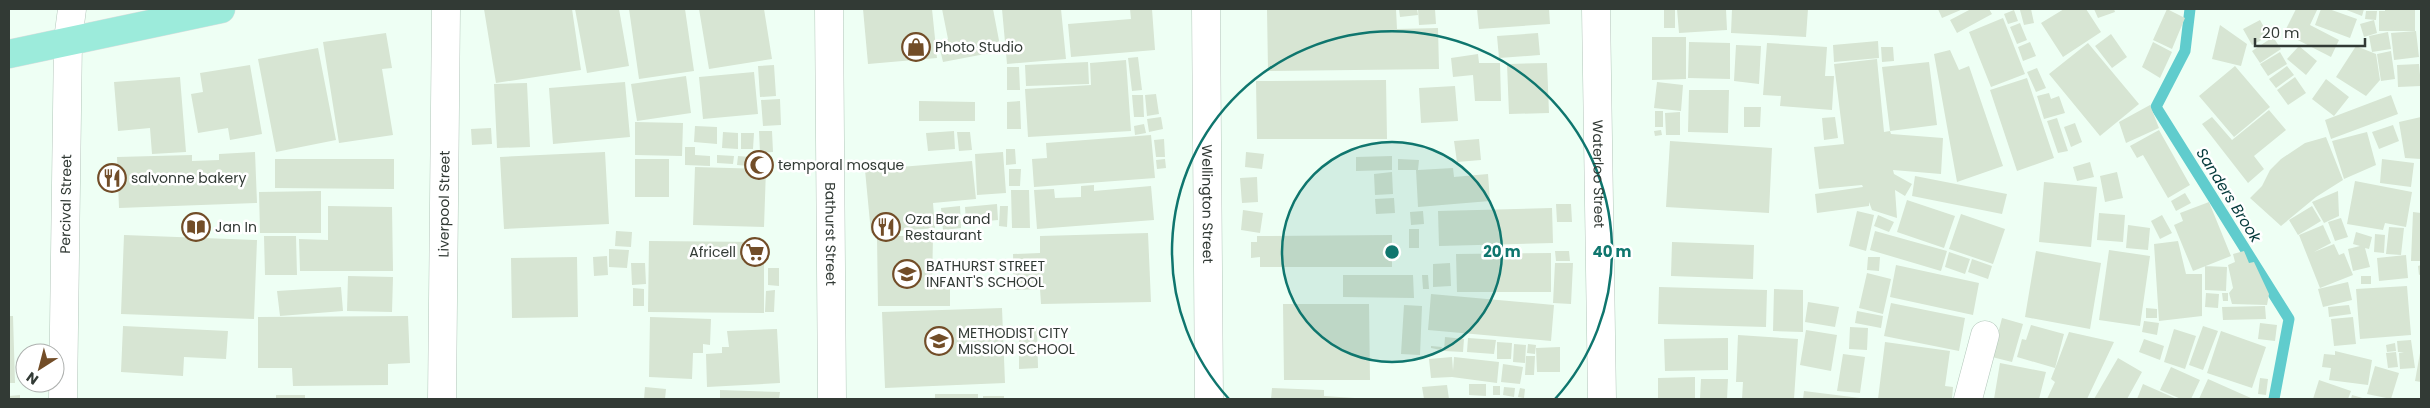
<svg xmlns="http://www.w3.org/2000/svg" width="2430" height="408" font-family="Poppins,sans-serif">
  <rect width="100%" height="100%" fill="#eefff4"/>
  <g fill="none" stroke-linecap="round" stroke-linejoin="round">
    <path stroke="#60cccd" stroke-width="11" d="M 2190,9 L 2185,51 L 2156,107 L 2289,319 L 2274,399"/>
  </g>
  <path fill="#d7e5d3" d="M 484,9 L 572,9 L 581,70 L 496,83 Z
    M 575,9 L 619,9 L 629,66 L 587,73 Z
    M 629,9 L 685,9 L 694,71 L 639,79 Z
    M 699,9 L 764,9 L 772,59 L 709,69 Z
    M 863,9 L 932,9 L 937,58 L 868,64 Z
    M 942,9 L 993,9 L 1001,51 L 943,62 L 938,41 L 948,39 Z
    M 1002,9 L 1061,9 L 1066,59 L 1007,64 Z
    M 1130,9 L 1152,9 L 1155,50 L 1071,57 L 1068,24 L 1131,19 Z
    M 1267,9 L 1396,9 L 1397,29 L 1438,28 L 1439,69 L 1268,71 Z
    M 1399,9 L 1417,9 L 1418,15 L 1400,17 Z
    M 1418,9 L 1435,9 L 1436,24 L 1419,25 Z
    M 1477,9 L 1549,9 L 1550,24 L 1479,29 Z
    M 1664,9 L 1675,9 L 1675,28 L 1664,28 Z
    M 1677,9 L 1726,9 L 1727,30 L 1679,33 Z
    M 1732,9 L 1808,9 L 1806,37 L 1731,33 Z
    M 1938,9 L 1963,9 L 1942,18 Z
    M 1971,9 L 1989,9 L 1992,14 L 1957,33 L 1950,20 Z
    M 2031,9 L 2034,23 L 2024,25 L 2020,10 Z
    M 2064,9 L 2086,9 L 2101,32 L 2063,57 L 2041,23 Z
    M 2094,9 L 2114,9 L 2115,12 L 2098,18 Z
    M 2167,9 L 2185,18 L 2172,49 L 2153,40 Z
    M 2296,9 L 2317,10 L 2310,25 L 2339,40 L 2331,57 L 2284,33 Z
    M 2321,9 L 2329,9 L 2357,19 L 2350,38 L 2315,25 Z
    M 2344,9 L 2364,9 L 2362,16 Z
    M 2385,9 L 2415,9 L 2415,31 L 2379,31 L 2379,11 L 2385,11 Z
    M 2014,10 L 2018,21 L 2008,24 L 2004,14 Z
    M 2366,11 L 2377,11 L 2376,20 L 2365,19 Z
    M 2003,18 L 2025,74 L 1991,87 L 1969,32 Z
    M 2260,20 L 2269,36 L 2252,45 L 2243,29 Z
    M 2374,20 L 2377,33 L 2364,37 L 2360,24 Z
    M 2020,23 L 2027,40 L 2017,44 L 2010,27 Z
    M 2220,25 L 2247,44 L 2241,66 L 2212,59 Z
    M 2416,31 L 2419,57 L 2394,60 L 2391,33 Z
    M 2388,32 L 2391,49 L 2372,52 L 2369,36 Z
    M 386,33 L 392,68 L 382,69 L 393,135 L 339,143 L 323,42 Z
    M 1538,33 L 1540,55 L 1499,58 L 1497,36 Z
    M 2111,34 L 2127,57 L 2112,68 L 2095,46 Z
    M 1652,37 L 1686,37 L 1686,79 L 1652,80 Z
    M 2273,37 L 2281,49 L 2260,63 L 2252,51 Z
    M 1878,41 L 1879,58 L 1834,62 L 1833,45 Z
    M 1689,42 L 1730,43 L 1730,79 L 1688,78 Z
    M 2030,42 L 2036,56 L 2023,61 L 2018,47 Z
    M 2153,42 L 2172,52 L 2160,78 L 2142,67 Z
    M 1767,43 L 1827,47 L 1825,76 L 1834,76 L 1832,110 L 1780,106 L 1781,96 L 1763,95 Z
    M 2088,43 L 2139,104 L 2100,136 L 2049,74 Z
    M 1736,45 L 1761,46 L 1759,84 L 1734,81 Z
    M 2299,46 L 2317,61 L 2306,75 L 2287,59 Z
    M 2356,46 L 2376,54 L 2380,80 L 2366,96 L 2336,77 Z
    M 1881,47 L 1893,47 L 1894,61 L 1882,62 Z
    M 318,48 L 336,140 L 276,152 L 258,59 Z
    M 1950,50 L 1959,70 L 1969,66 L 2003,166 L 1957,182 L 1934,54 Z
    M 2391,51 L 2395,79 L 2381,81 L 2377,54 Z
    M 2280,52 L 2287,64 L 2268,76 L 2260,64 Z
    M 1478,54 L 1479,63 L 1500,63 L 1501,101 L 1475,101 L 1473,75 L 1453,77 L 1451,58 Z
    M 1138,57 L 1142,90 L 1132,91 L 1128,58 Z
    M 1877,59 L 1884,132 L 1890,131 L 1882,67 L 1929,62 L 1937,125 L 1890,131 L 1891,134 L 1943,138 L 1941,174 L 1893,170 L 1894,174 L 1912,184 L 1905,196 L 1895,190 L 1897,218 L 1872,210 L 1869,202 L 1869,206 L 1817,213 L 1815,194 L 1863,187 L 1862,185 L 1819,189 L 1814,147 L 1844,144 L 1834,64 Z
    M 1126,60 L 1131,131 L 1028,137 L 1025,89 L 1091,85 L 1090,63 Z
    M 1088,62 L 1089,84 L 1026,86 L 1025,65 Z
    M 1547,63 L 1549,113 L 1509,114 L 1507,64 Z
    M 2419,64 L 2421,86 L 2398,87 L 2397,65 Z
    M 250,65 L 262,134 L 230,140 L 228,128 L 198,133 L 191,94 L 203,92 L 200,73 Z
    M 774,65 L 776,96 L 760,97 L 758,66 Z
    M 2235,66 L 2270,107 L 2234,137 L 2199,96 Z
    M 2287,66 L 2294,75 L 2276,88 L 2269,79 Z
    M 1007,67 L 1019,67 L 1020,90 L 1007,90 Z
    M 2037,68 L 2046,88 L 2036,92 L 2027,72 Z
    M 754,72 L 758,114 L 703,119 L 699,77 Z
    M 686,76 L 691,113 L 637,121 L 631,84 Z
    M 180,77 L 186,152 L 152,154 L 150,128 L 118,131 L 114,82 Z
    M 2295,77 L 2306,93 L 2288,105 L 2277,90 Z
    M 2027,78 L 2054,158 L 2017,171 L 1990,90 Z
    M 2326,79 L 2349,97 L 2334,116 L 2312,99 Z
    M 1386,80 L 1387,139 L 1257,139 L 1256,81 Z
    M 625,82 L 630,137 L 553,144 L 549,88 Z
    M 1657,82 L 1683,85 L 1681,111 L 1654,108 Z
    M 527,83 L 530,147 L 497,148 L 494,84 Z
    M 1455,86 L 1458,121 L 1421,123 L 1419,88 Z
    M 1689,90 L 1729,90 L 1728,133 L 1688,132 Z
    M 2049,93 L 2051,99 L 2059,96 L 2065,113 L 2044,119 L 2037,96 Z
    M 1156,94 L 1159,114 L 1147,116 L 1145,95 Z
    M 1132,95 L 1143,95 L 1144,117 L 1134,117 Z
    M 2391,95 L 2398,114 L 2331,139 L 2325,120 Z
    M 780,99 L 781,125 L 763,126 L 761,100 Z
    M 919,101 L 975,102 L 975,121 L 919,121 Z
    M 1020,101 L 1021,129 L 1007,129 L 1007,102 Z
    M 2150,105 L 2159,128 L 2126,143 L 2119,122 Z
    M 1744,107 L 1761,107 L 1760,127 L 1744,127 Z
    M 2269,110 L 2286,130 L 2254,156 L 2264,169 L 2248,183 L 2202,124 L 2212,117 L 2232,140 Z
    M 1655,111 L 1663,111 L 1663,127 L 1655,127 Z
    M 1680,112 L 1680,135 L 1666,135 L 1665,113 Z
    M 1161,117 L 1163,129 L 1149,132 L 1147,119 Z
    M 1835,117 L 1838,138 L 1824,140 L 1822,118 Z
    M 2421,117 L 2421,159 L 2405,158 L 2399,122 Z
    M 2057,118 L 2068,151 L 2058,153 L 2047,121 Z
    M 635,122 L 683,123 L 682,156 L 635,155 Z
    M 2075,123 L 2082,142 L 2071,147 L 2064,127 Z
    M 1144,124 L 1146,133 L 1135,135 L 1134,126 Z
    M 2393,125 L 2399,141 L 2379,149 L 2372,132 Z
    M 695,126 L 717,127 L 717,144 L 694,142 Z
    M 491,128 L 492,144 L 472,145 L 471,129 Z
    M 1661,130 L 1662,135 L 1655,136 L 1654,131 Z
    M 2159,130 L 2190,185 L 2168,198 L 2143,155 L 2137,158 L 2130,146 Z
    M 759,131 L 772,131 L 773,152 L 760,153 Z
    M 954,131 L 955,149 L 928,151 L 926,133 Z
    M 723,132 L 738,133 L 738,149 L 722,148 Z
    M 957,132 L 970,132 L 972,150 L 959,151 Z
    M 2367,132 L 2376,165 L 2344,179 L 2332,141 Z
    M 741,133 L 754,133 L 753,149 L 741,149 Z
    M 1151,135 L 1155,178 L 1034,187 L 1032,159 L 1047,158 L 1046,143 Z
    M 2326,137 L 2343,180 L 2316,197 L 2281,226 L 2250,198 L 2262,186 L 2270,170 L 2281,159 L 2305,143 Z
    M 1164,139 L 1165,157 L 1156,157 L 1154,140 Z
    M 1479,139 L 1481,160 L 1457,162 L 1454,141 Z
    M 1670,141 L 1772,148 L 1769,213 L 1666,207 Z
    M 685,147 L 695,147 L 695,155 L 710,156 L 710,166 L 685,165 Z
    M 1006,149 L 1015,149 L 1016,164 L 1006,165 Z
    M 255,152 L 257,203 L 119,208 L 117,157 L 192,155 L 192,161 L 219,160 L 219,154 Z
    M 605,152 L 609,224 L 504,229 L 500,157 Z
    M 1003,152 L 1006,193 L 977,195 L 975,154 Z
    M 1246,152 L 1264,154 L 1262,169 L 1245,167 Z
    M 717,155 L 734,156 L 733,164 L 717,163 Z
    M 738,156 L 762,158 L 761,167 L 737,165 Z
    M 1392,156 L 1392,170 L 1356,171 L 1356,157 Z
    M 275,159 L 394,159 L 394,189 L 275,188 Z
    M 635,159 L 669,159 L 669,197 L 635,197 Z
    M 1165,159 L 1166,168 L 1157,169 L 1156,160 Z
    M 1398,159 L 1419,160 L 1418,170 L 1453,168 L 1454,177 L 1488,174 L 1490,201 L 1418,207 L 1416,170 L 1398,170 Z
    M 2382,159 L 2414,163 L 2411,187 L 2380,183 Z
    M 972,161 L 976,199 L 933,203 L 935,228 L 871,233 L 865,170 Z
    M 2090,162 L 2094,177 L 2077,181 L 2073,167 Z
    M 695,167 L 766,169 L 764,227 L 693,225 Z
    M 1009,169 L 1021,169 L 1020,186 L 1009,186 Z
    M 1392,172 L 1393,194 L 1375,195 L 1374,174 Z
    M 2117,172 L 2123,198 L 2105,202 L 2100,176 Z
    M 1915,176 L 2007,194 L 2002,214 L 1912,196 Z
    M 1257,177 L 1258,202 L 1242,203 L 1240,178 Z
    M 2355,181 L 2412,192 L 2406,227 L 2385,223 L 2383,230 L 2347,224 Z
    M 2044,182 L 2097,187 L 2091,247 L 2039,242 Z
    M 1094,185 L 1094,191 L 1151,186 L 1154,220 L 1037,229 L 1034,190 L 1054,189 L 1055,198 L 1081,197 L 1081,186 Z
    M 1011,190 L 1029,190 L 1030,228 L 1012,228 Z
    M 321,191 L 321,233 L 260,233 L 259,192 Z
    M 2338,191 L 2339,216 L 2324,223 L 2312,202 Z
    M 2185,193 L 2191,203 L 2176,211 L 2171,201 Z
    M 1394,198 L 1395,213 L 1376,214 L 1375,199 Z
    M 1907,200 L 1955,216 L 1944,248 L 1897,232 Z
    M 2209,202 L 2231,256 L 2193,271 L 2174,225 L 2183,221 L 2180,213 Z
    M 997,204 L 998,220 L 966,223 L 965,207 Z
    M 1556,204 L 1571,204 L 1572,222 L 1557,222 Z
    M 328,206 L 392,207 L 393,271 L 300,271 L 299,239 L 328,240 Z
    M 960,206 L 961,228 L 943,230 L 941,208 Z
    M 1000,206 L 1008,206 L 1007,227 L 999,226 Z
    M 2312,206 L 2321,221 L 2298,235 L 2289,220 Z
    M 1552,208 L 1553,243 L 1439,246 L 1438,211 Z
    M 1243,210 L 1263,213 L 1260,233 L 1241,230 Z
    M 1423,211 L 1424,224 L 1411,225 L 1410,212 Z
    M 1857,211 L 1874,215 L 1866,251 L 1849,246 Z
    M 2413,212 L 2421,213 L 2421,261 L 2411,261 Z
    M 2099,213 L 2125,215 L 2123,242 L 2097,240 Z
    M 1961,214 L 2005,229 L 1993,264 L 1949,249 Z
    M 1878,215 L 1894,222 L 1889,232 L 1874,226 Z
    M 2162,215 L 2172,233 L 2160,239 L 2151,221 Z
    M 2341,218 L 2348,237 L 2335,241 L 2328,222 Z
    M 2128,225 L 2150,228 L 2148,250 L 2126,248 Z
    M 2323,225 L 2331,243 L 2314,252 L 2334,244 L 2339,255 L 2344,253 L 2353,275 L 2320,288 L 2299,235 Z
    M 2389,227 L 2404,228 L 2401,255 L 2386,254 Z
    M 1409,229 L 1419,229 L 1419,248 L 1409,248 Z
    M 616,231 L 632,232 L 631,247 L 615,246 Z
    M 1875,231 L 1947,251 L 1941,271 L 1870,250 Z
    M 2356,232 L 2372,237 L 2369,249 L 2365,248 L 2370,267 L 2353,271 L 2348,249 L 2360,246 L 2353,244 Z
    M 1148,233 L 1151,302 L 1041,304 L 1040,289 L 1014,290 L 1013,254 L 1040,253 L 1040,236 Z
    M 2375,234 L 2385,235 L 2384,253 L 2374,252 Z
    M 124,235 L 257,240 L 254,319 L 121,314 Z
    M 1392,235 L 1392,267 L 1260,267 L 1260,257 L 1251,258 L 1251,242 L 1257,242 L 1257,236 Z
    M 264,236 L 296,236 L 297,275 L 265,275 Z
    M 877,236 L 933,236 L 932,287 L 950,287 L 950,306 L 878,306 Z
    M 649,241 L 764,242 L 764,313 L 648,312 Z
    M 2178,241 L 2186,274 L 2202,274 L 2202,316 L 2159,321 L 2154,244 Z
    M 1672,242 L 1754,245 L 1753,279 L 1671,276 Z
    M 609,249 L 629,250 L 627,268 L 609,267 Z
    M 2109,250 L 2150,256 L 2140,326 L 2099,320 Z
    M 1555,251 L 1569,251 L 1570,261 L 1556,261 Z
    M 2036,251 L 2101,263 L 2090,329 L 2025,317 Z
    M 2244,251 L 2249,263 L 2254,262 L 2269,294 L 2267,305 L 2232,304 L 2229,293 L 2233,288 L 2228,265 L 2235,262 L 2233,254 Z
    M 1949,252 L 1970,259 L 1965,274 L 1945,267 Z
    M 1551,253 L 1551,292 L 1457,292 L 1456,254 Z
    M 2406,255 L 2408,278 L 2379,281 L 2377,258 Z
    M 607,256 L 608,275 L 594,276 L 593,257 Z
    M 577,257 L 578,317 L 512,318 L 511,258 Z
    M 1868,257 L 1880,257 L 1879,271 L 1867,270 Z
    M 1972,259 L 1992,266 L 1988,279 L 1968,272 Z
    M 631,263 L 645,263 L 646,284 L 632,285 Z
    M 1450,263 L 1451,286 L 1433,287 L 1433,264 Z
    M 1555,263 L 1573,263 L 1571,304 L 1553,303 Z
    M 1896,265 L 1979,283 L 1973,315 L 1890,297 Z
    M 2421,265 L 2421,274 L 2419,275 L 2418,266 Z
    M 2205,266 L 2227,267 L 2226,291 L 2205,290 Z
    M 768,268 L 779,268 L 779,286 L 768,285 Z
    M 1867,273 L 1891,279 L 1883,314 L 1859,308 Z
    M 1343,275 L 1413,275 L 1414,298 L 1343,297 Z
    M 1422,275 L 1428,275 L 1429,289 L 1423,289 Z
    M 348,276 L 393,277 L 392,312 L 347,311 Z
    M 2361,276 L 2371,276 L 2371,284 L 2361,284 Z
    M 2348,282 L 2352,300 L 2323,307 L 2318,289 Z
    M 2407,286 L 2411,335 L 2360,339 L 2356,289 Z
    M 341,287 L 343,311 L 280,316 L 277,291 Z
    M 1659,287 L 1767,290 L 1766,327 L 1658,324 Z
    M 633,288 L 644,289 L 644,306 L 633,306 Z
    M 1774,289 L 1803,290 L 1803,332 L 1773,331 Z
    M 775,290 L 774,312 L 765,312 L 766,291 Z
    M 2206,293 L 2219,294 L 2218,308 L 2205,307 Z
    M 2222,293 L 2228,293 L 2228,301 L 2223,301 Z
    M 1431,294 L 1554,305 L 1551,341 L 1428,330 Z
    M 1808,302 L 1839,307 L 1835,327 L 1805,322 Z
    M 1891,303 L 1965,318 L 1959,351 L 1884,336 Z
    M 1283,304 L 1369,304 L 1370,380 L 1284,380 Z
    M 1404,305 L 1422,306 L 1420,355 L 1401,354 Z
    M 2349,305 L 2351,314 L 2329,317 L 2328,307 Z
    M 2265,306 L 2266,319 L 2223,320 L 2222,307 Z
    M 1002,308 L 1005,383 L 885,388 L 882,312 Z
    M 2146,308 L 2157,309 L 2157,318 L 2146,318 Z
    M 1857,311 L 1883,316 L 1881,328 L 1855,323 Z
    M 9,316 L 13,316 L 15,383 L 9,383 Z
    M 408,316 L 410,363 L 388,364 L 388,385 L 293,386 L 292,368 L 258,368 L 258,317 Z
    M 650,317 L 711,319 L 710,345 L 703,344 L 703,353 L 693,353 L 692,379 L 649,377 Z
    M 2353,317 L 2356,344 L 2334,346 L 2331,319 Z
    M 2002,318 L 2023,324 L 2012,362 L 1992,357 Z
    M 2144,321 L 2159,323 L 2157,335 L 2142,332 Z
    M 2260,323 L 2277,325 L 2275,341 L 2258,339 Z
    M 2031,325 L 2064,334 L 2055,368 L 2017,357 L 2022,339 L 2026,340 Z
    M 123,326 L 228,331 L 226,359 L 184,357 L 183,376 L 121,372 Z
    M 2203,326 L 2218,331 L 2203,370 L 2189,365 Z
    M 1850,327 L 1868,328 L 1867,350 L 1849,349 Z
    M 1037,328 L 1038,368 L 1019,369 L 1019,329 Z
    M 777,329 L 780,383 L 707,387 L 706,354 L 722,353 L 722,347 L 729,347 L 727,331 Z
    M 2174,329 L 2196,336 L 2185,369 L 2164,362 Z
    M 1806,330 L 1837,335 L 1831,371 L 1800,365 Z
    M 2221,331 L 2266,347 L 2252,388 L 2207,373 Z
    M 2069,332 L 2114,342 L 2087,399 L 2047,399 L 2055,382 L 2051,379 Z
    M 1738,335 L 1798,339 L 1794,399 L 1742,399 L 1743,382 L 1736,382 Z
    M 1445,337 L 1464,339 L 1463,352 L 1444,351 Z
    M 1468,338 L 1496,340 L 1494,354 L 1467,352 Z
    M 1728,338 L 1728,370 L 1665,371 L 1664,339 Z
    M 2144,339 L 2164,346 L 2160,360 L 2139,352 Z
    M 2411,340 L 2415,368 L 2400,369 L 2399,353 L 2404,352 L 2398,352 L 2397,341 Z
    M 1497,342 L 1512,343 L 1511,359 L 1497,359 Z
    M 1885,342 L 1950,351 L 1945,386 L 1953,387 L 1952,399 L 1878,399 Z
    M 2395,343 L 2396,351 L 2387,352 L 2386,345 Z
    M 1514,344 L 1526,345 L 1525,363 L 1513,362 Z
    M 1528,344 L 1536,345 L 1535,354 L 1527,353 Z
    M 1431,346 L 1442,347 L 1441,350 L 1431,348 Z
    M 1560,347 L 1560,372 L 1537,372 L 1536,348 Z
    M 2335,351 L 2372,360 L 2368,385 L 2329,380 L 2331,368 L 2322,367 L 2324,354 L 2335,355 Z
    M 2396,352 L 2398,367 L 2388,368 L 2386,353 Z
    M 2420,353 L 2421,353 L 2421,382 L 2415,381 Z
    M 1843,354 L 1865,357 L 1860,393 L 1837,391 Z
    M 1526,356 L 1535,356 L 1534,375 L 1525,375 Z
    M 1452,357 L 1453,371 L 1454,357 L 1499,362 L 1497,383 L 1452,377 L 1431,378 L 1429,359 Z
    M 2118,358 L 2142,372 L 2127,399 L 2094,399 Z
    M 2000,363 L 2046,372 L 2039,399 L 1994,399 Z
    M 1503,364 L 1523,367 L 1520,384 L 1501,382 Z
    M 2375,366 L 2399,373 L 2391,399 L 2367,394 Z
    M 2171,367 L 2200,380 L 2191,399 L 2181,399 L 2160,390 Z
    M 1695,377 L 1695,399 L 1658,399 L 1658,378 Z
    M 2260,378 L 2268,379 L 2266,395 L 2258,394 Z
    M 1701,379 L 1728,379 L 1727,399 L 1700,399 Z
    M 2208,379 L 2253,399 L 2199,399 Z
    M 2319,380 L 2351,391 L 2348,399 L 2313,399 Z
    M 1469,384 L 1486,384 L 1486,396 L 1469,395 Z
    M 2143,384 L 2177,399 L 2137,399 Z
    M 1447,385 L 1449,399 L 1424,399 L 1422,387 Z
    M 1493,386 L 1500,386 L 1500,395 L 1493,395 Z
    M 645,387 L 666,389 L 665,399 L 644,399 Z
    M 1504,387 L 1515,388 L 1514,397 L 1503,395 Z
    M 1272,388 L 1324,390 L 1324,396 L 1370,399 L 1271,399 Z
    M 1520,388 L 1525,389 L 1524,398 L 1518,397 Z
    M 720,390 L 780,392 L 779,399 L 720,399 Z
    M 1804,391 L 1860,398 L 1860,399 L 1803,399 Z
    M 935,394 L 978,394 L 978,399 L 935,399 Z
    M 20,395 L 20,399 L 9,399 L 9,396 Z
    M 276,395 L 305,395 L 305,399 L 276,399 Z
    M 2352,395 L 2366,399 L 2351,399 Z
    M 983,396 L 1004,396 L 1004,399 L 983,399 Z"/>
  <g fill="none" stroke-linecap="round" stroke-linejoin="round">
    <defs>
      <g id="minor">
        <path id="s1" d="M 829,9 L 832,399"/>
        <path id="s2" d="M 1206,9 L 1209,399"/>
        <path id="s3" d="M 1596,9 L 1602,399"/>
        <path id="s4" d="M 63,399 L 68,40 L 72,9"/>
        <path id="s5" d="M 442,399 L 446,9"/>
        <path d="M 1968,399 L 1985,335"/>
      </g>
      <path id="primary" d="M 9,54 L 221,9"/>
    </defs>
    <use href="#minor" stroke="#b3c7bb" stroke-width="29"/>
    <use href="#primary" stroke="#dedfdf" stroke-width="29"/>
    <use href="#minor" stroke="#fff" stroke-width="28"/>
    <use href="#primary" stroke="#9cebdb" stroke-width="28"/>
  </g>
  <circle cx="1392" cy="252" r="110" fill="#0f766e" fill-opacity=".12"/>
  <g fill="none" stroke="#0f766e" stroke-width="2.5">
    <circle cx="1392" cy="252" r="110"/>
    <path d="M1229 399A220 220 0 1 1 1555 399"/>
  </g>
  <defs>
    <symbol id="shop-ring" viewBox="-11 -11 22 22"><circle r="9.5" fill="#fff" stroke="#724d28" stroke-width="1.5"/><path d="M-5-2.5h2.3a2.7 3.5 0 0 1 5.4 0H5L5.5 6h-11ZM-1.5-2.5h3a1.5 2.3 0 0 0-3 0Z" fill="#724d28"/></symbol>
    <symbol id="mosque-ring" viewBox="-11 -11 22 22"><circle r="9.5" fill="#fff" stroke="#724d28" stroke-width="1.5"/><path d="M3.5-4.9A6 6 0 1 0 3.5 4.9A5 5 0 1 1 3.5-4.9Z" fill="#724d28"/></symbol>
    <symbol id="restaurant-ring" viewBox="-11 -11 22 22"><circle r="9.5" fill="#fff" stroke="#724d28" stroke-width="1.5"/><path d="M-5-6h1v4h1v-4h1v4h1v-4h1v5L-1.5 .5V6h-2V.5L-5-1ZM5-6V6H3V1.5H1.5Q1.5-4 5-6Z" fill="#724d28"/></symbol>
    <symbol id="library-ring" viewBox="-11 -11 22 22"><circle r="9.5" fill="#fff" stroke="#724d28" stroke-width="1.5"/><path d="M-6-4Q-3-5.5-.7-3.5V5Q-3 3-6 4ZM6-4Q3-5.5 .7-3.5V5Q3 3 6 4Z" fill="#724d28"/></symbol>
    <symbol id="supermarket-ring" viewBox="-11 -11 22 22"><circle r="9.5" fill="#fff" stroke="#724d28" stroke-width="1.5"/><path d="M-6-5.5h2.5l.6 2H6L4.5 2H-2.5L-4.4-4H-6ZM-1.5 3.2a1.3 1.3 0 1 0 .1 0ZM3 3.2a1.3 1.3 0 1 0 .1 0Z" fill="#724d28"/></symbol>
    <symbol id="school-ring" viewBox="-11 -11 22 22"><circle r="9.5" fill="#fff" stroke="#724d28" stroke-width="1.5"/><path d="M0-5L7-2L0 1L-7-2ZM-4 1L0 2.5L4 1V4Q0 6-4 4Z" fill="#724d28"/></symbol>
  </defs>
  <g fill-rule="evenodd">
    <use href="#shop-ring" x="900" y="31" width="32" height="32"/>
    <use href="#mosque-ring" x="743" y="149" width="32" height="32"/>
    <use href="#restaurant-ring" x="96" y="162" width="32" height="32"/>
    <use href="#library-ring" x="180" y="211" width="32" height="32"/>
    <use href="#restaurant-ring" x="870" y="211" width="32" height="32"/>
    <use href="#supermarket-ring" x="739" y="236" width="32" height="32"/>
    <use href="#school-ring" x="891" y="258" width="32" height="32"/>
    <use href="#school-ring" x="923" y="325" width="32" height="32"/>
  </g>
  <g text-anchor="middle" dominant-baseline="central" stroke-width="5" stroke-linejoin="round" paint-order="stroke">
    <g font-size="14" fill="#323a35" stroke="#fff" text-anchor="start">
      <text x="935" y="47">Photo Studio</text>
      <text x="778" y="165">temporal mosque</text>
      <text x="131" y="178">salvonne bakery</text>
      <text x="905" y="219">Oza Bar and<tspan x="905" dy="16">Restaurant</tspan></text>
      <text x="215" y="227">Jan In</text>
      <text x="736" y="252" text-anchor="end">Africell</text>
      <text x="926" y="266">BATHURST STREET<tspan x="926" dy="16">INFANT'S SCHOOL</tspan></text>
      <text x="958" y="333">METHODIST CITY<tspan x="958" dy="16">MISSION SCHOOL</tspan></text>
    </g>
    <g font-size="14" fill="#323a35" stroke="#fff">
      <text stroke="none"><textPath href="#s3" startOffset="165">Waterloo Street</textPath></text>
      <text stroke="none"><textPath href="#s4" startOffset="195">Percival Street</textPath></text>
      <text stroke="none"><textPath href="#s5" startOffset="195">Liverpool Street</textPath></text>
      <text stroke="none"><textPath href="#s2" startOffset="195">Wellington Street</textPath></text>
      <text stroke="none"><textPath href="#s1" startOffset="225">Bathurst Street</textPath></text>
    </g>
    <g font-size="15" font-style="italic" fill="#03393a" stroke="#fff">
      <text transform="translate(2229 195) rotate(58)">Sanders Brook</text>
    </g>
  </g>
  <circle cx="1392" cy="252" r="8" fill="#0f766e" stroke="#fff" stroke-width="2.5"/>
  <g font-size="15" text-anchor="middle" font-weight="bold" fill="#0f766e" stroke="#fff" stroke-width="5" stroke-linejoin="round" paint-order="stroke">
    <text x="1502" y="257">20 m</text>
    <text x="1612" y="257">40 m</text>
  </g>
  <rect width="2430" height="408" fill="none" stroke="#323a35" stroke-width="20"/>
  <g transform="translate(40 368) rotate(216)"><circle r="24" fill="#ffffff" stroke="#adb0ae"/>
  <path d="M0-4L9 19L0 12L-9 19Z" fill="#724d28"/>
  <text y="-8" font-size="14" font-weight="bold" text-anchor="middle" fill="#323a35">N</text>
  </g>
  <path d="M2255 38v8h110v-8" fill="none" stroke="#323a35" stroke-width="2.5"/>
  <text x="2262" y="38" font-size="15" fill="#323a35" stroke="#ffffff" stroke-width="4" paint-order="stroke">20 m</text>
</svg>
